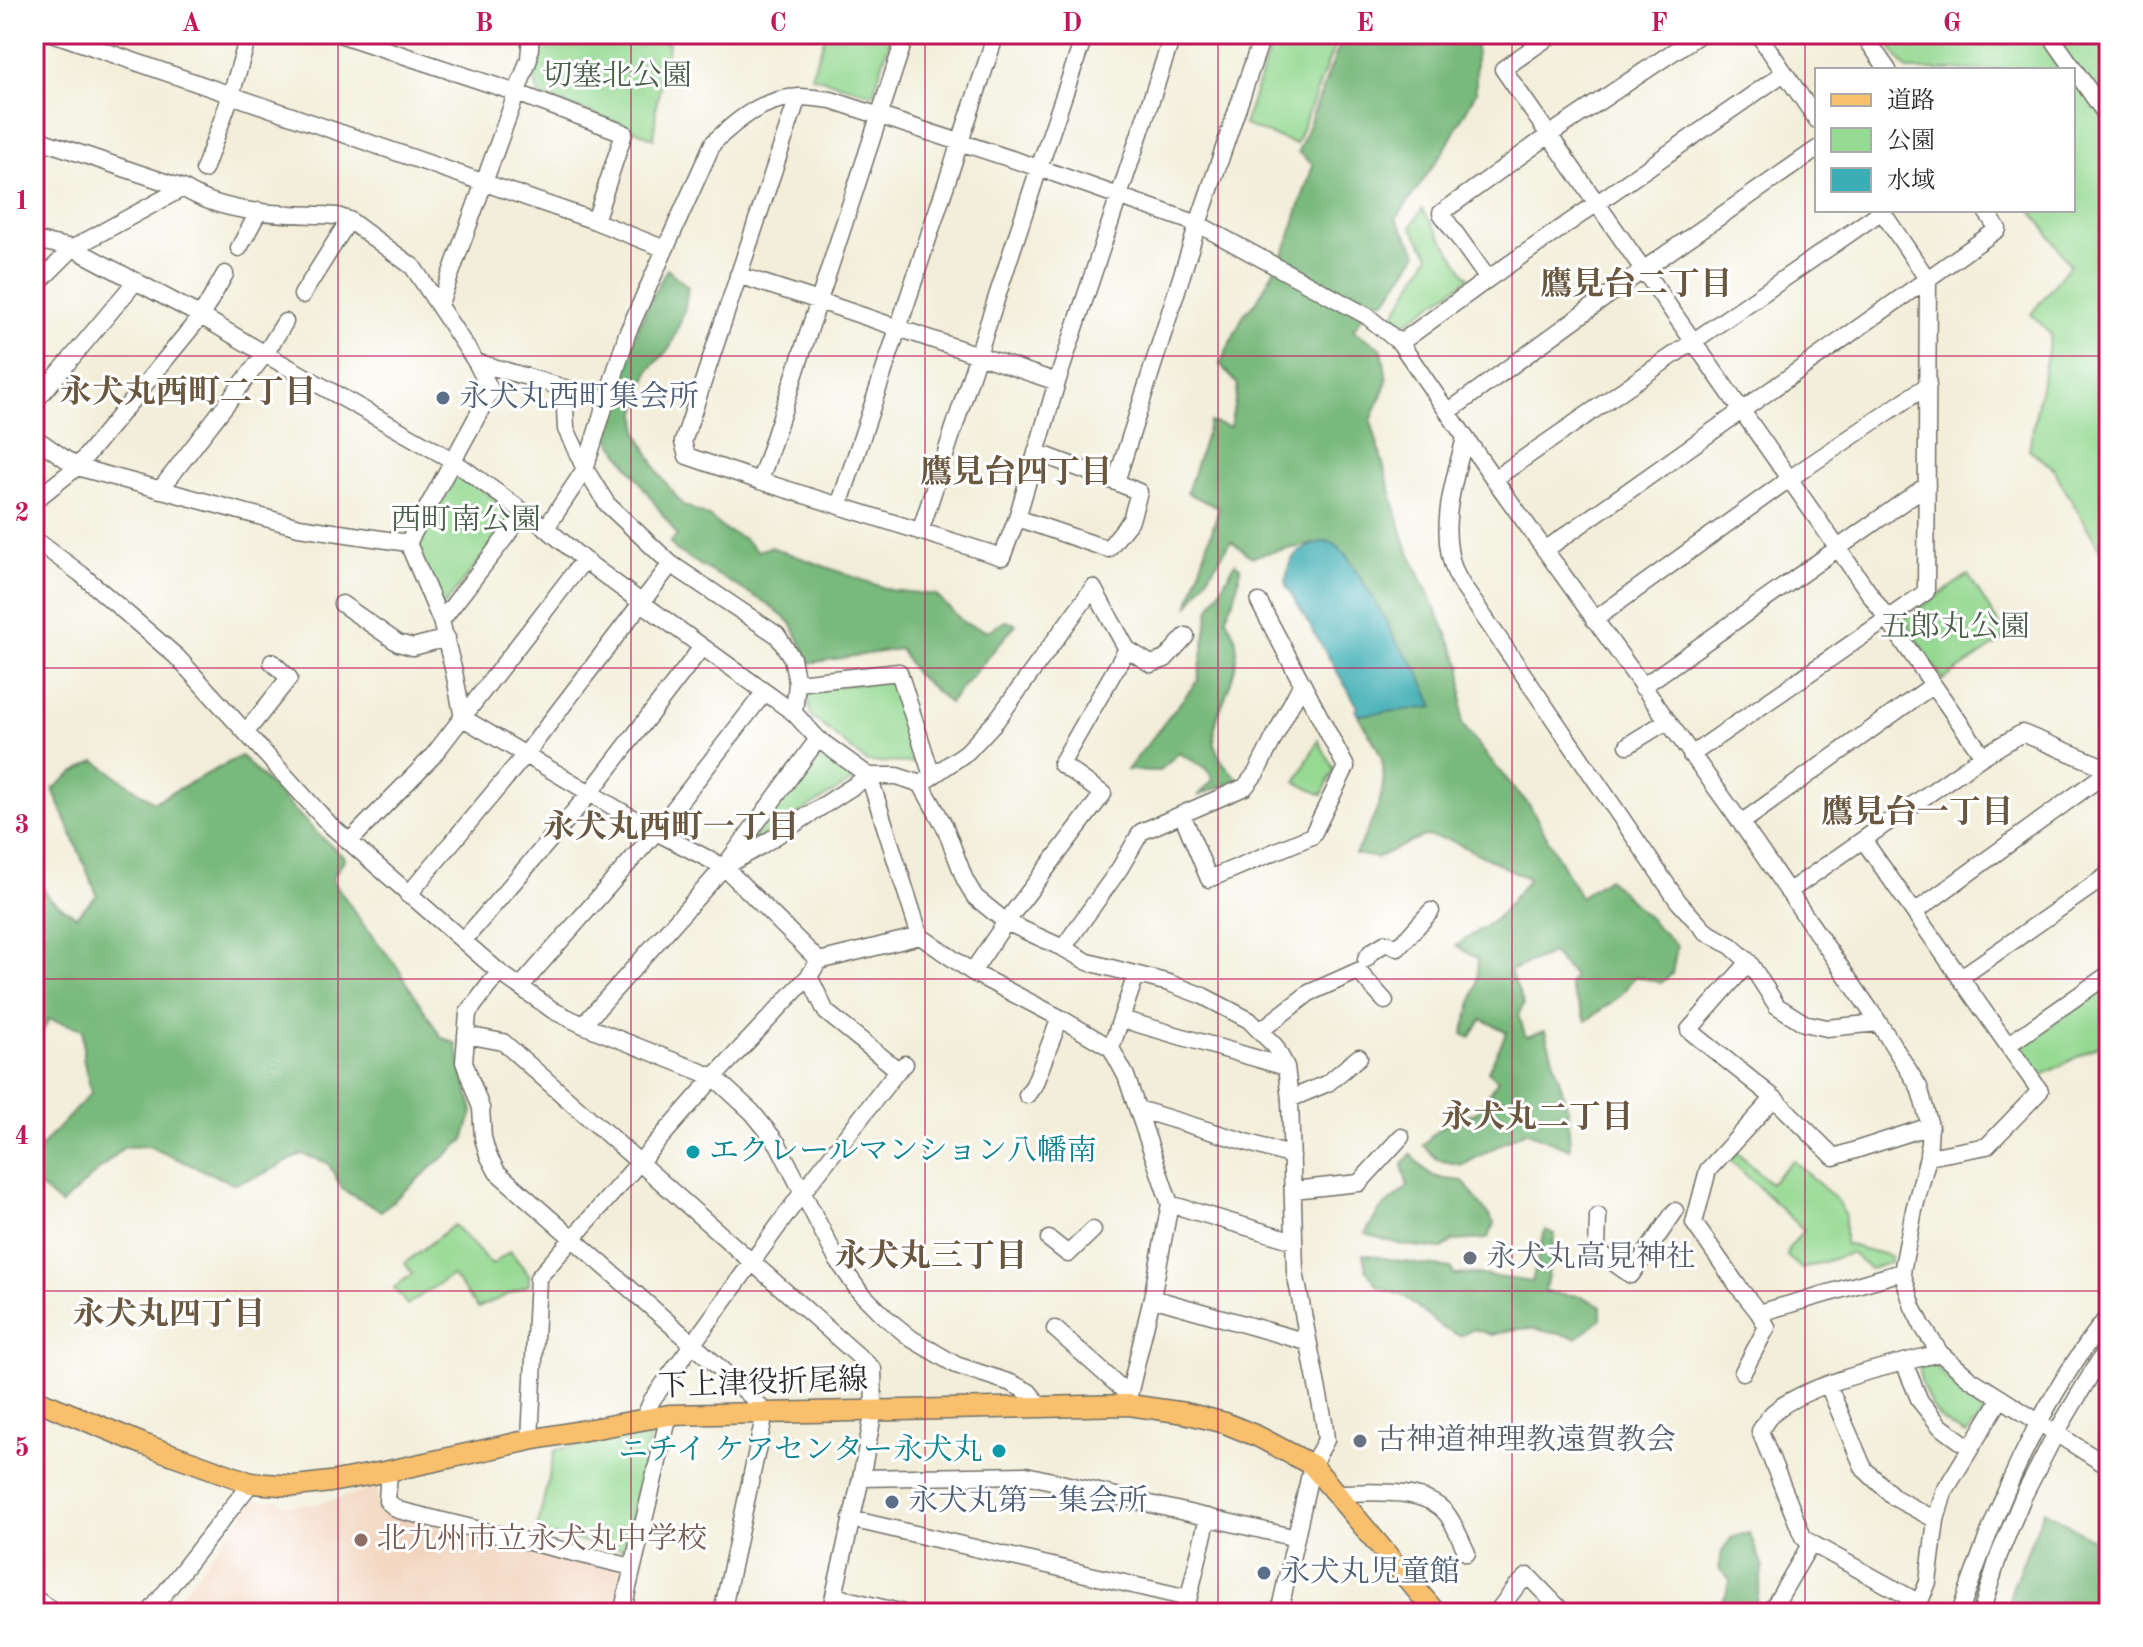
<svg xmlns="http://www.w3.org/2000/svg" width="2143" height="1647" font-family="'Old Standard TT','Noto Serif JP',serif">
  <rect width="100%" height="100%" fill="#fff"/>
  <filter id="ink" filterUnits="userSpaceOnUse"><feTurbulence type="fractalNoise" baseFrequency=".0125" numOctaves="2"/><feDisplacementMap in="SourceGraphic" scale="16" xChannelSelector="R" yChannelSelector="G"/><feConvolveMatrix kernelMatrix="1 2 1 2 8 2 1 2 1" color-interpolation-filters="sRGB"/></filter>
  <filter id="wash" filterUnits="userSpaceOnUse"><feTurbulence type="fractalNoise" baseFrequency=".006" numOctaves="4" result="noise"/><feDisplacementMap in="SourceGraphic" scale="32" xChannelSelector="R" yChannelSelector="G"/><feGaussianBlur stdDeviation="1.8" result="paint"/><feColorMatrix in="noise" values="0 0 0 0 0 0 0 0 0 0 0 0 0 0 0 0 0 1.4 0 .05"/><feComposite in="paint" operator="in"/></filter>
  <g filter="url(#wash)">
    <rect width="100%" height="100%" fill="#f2eed9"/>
    <path fill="#f2d4be" d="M 377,1488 L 377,1512 L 621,1568 L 623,1576 L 613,1613 L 166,1613 L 254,1500 L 280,1500 L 283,1505 L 317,1504 Z"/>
    <path fill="#95d992" stroke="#60825e" stroke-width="2" d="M 543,34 L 644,34 L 669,43 L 656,106 L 654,139 L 622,124 L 539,95 L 535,83 Z
      M 826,34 L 892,34 L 873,94 L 811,76 Z
      M 1275,34 L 1339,34 L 1296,144 L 1244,125 Z
      M 1881,34 L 2109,34 L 2109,565 L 2052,467 L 2029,449 L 2051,334 L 2031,314 L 2070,265 L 2032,210 L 2073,210 L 2073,70 L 1907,70 Z
      M 1422,209 L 1469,278 L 1404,324 L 1394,314 L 1430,255 L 1411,227 Z
      M 456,472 L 516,514 L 441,609 L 413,546 Z
      M 1968,575 L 2007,637 L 1943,680 L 1904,619 Z
      M 893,679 L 919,763 L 867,762 L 811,716 L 806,690 Z
      M 1318,740 L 1334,769 L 1322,795 L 1296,782 Z
      M 821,748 L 859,777 L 748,844 Z
      M 2109,984 L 2109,1040 L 2041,1076 L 2021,1047 Z
      M 1737,1152 L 1770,1183 L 1793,1160 L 1839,1202 L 1845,1217 L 1845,1244 L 1891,1256 L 1891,1262 L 1870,1269 L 1851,1253 L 1802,1269 L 1787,1256 L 1789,1248 L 1804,1230 L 1730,1160 Z
      M 454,1225 L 492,1265 L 510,1251 L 529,1275 L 529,1285 L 478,1308 L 452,1275 L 407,1305 L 394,1288 L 412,1274 L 405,1263 Z
      M 1932,1363 L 1947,1379 L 1987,1409 L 1966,1435 C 1958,1431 1949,1426 1942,1420 C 1932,1410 1916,1379 1920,1365 Z
      M 652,1429 L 623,1549 L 536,1533 L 555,1450 Z"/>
    <path fill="#78b97c" stroke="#527254" stroke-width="2" d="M 1344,34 L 1483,34 L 1476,43 L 1476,92 L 1445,149 L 1396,219 L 1418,253 L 1386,300 L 1374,301 L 1353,330 L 1382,349 L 1387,381 L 1371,421 L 1405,543 L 1462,667 L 1462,724 L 1497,768 L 1530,806 L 1580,897 L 1608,878 L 1677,946 L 1672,974 L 1661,983 L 1635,976 L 1620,996 L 1586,1021 L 1569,985 L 1574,976 L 1552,953 L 1510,971 L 1524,1004 L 1518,1015 L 1526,1037 L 1545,1031 L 1568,1109 L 1570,1149 L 1525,1131 L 1463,1165 L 1438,1160 L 1423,1145 L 1438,1130 L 1455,1117 L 1476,1113 L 1498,1080 L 1488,1071 L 1507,1032 L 1482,1019 L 1470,1038 L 1463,1034 L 1477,984 L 1478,959 L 1456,946 L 1497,918 L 1529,879 L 1450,840 L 1424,836 L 1376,858 L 1355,854 C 1371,824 1389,795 1382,759 C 1378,745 1365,728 1358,715 L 1433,707 L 1415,667 L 1395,640 L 1383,615 L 1346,554 L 1325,541 C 1301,548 1276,549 1252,557 L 1231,541 L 1188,607 L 1219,508 L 1187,493 L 1210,422 L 1230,427 L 1238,385 L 1220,364 L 1244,314 L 1257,301 L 1286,248 L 1313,165 L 1298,152 Z
      M 667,269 L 688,287 L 684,312 L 670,348 L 649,370 L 637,412 L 638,433 L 659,474 L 683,505 L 710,517 L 725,530 L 743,538 L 757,551 L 771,547 L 890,590 L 936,595 L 964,623 L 987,631 L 1005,621 L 1016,624 L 949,703 L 915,673 L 900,649 L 810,663 L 791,623 L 766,603 L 700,565 L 676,550 L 670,543 L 677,535 L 606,434 C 618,377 638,320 667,269 Z
      M 1235,563 L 1241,568 L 1236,592 L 1226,618 C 1229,625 1235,633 1236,641 C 1244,697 1181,732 1239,779 L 1198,796 L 1213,780 L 1207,769 L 1179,753 L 1159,771 L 1127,770 L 1198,680 L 1210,608 Z
      M 241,756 L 319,835 L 345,858 L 332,879 L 365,927 L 396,965 L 441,1037 L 456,1044 L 473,1112 L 464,1140 L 381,1211 L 343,1190 L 328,1163 L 302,1154 L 263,1174 L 234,1184 L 148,1146 L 124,1147 L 61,1205 L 34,1182 L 34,1154 L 91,1093 L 83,1058 L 83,1029 L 49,1019 L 34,1048 L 34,872 L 49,898 L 76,916 L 97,895 L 53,789 L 73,773 L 95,761 L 154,802 Z
      M 1411,1154 C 1430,1177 1433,1179 1463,1181 L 1495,1224 L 1487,1239 L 1453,1241 L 1441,1249 L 1402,1245 L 1365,1234 L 1380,1210 L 1408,1187 L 1402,1165 Z
      M 1545,1230 L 1555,1234 L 1545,1292 L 1581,1296 L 1601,1306 L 1601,1319 L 1577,1338 L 1530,1328 L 1510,1330 L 1492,1335 L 1474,1329 L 1460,1336 L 1444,1329 L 1405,1297 L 1378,1287 L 1366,1269 L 1363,1254 L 1417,1264 L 1451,1268 L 1454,1275 L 1476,1274 L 1532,1282 Z
      M 2044,1510 L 2109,1549 L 2109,1613 L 2007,1613 L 2012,1588 Z
      M 1749,1533 L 1763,1566 L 1755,1613 L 1709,1613 L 1726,1595 L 1730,1579 L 1718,1568 L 1722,1552 L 1732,1537 Z"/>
    <path fill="#3cadb4" stroke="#346c70" stroke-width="2" d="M 1325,541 L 1335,544 L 1346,555 L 1383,615 L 1395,640 L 1417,668 L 1434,707 L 1358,715 L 1355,710 L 1358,707 L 1286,585 C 1287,555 1298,549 1325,541 Z"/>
  </g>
  <g filter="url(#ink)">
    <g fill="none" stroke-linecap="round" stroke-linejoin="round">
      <defs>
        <path id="minor" d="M 55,34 L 595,221 L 665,249
          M 339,34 L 517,93 L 624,133 L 595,221
          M 1553,34 L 1503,69 L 1983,756
          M 1758,34 L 1817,120
          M 1863,34 L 1888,70
          M 2055,42 L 2109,119
          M 798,97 L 683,442 L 687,456 L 760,481 L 1002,557 L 1017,518 L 1057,382 L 1173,34
          M 34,138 L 183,188 C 228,217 286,213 337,216 L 349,220 L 413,267 L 476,362 L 491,391 L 408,543
          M 204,170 L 231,95 L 249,34
          M 34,240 L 73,248 L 201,316 L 265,354 L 452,460 L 546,528 L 584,560 L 642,603 L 794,713 L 818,739 L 869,776 L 920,936 L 972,972 L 1060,1018 L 1111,1048 L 1126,1076 L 1170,1204 L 1152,1298 L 1129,1395 L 1129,1405
          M 239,248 L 259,211
          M 738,275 L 819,301 L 1057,382
          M 1488,279 L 1441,213 L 1549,135 L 1700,34
          M 34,287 L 73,248 L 183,188
          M 302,295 L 349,220
          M 439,306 L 529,59 L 531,34
          M 1400,343 L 1488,279 L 1784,73
          M 476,362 L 568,389 L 565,408 L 566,429 L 585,469 L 607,504 L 671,564 L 777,635 L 792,658 L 797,683 L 794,713
          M 34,403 L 136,281
          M 1448,412 L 1643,270 L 1817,149
          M 34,437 L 77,467 L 299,527 L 408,543
          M 1465,438 C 1454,480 1437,531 1456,574 C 1462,587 1472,599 1480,611 L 1678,901 L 1705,931 L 1731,946 L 1749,962 L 1777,1006 L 1804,1023 L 1827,1028 L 1879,1023
          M 1036,452 L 1116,482 L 1198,224 L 1263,34
          M 1494,479 L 1882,211
          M 760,481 L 906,34
          M 160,490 L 265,354 L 285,322
          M 34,501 L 77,467 L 201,316 L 225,274
          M 839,506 L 996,34
          M 1017,518 L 1108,549 L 1131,520 L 1139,492 L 1116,482
          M 546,528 L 585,469 L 627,334 L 713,143 C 738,119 763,98 800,97 C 810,97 821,99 831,100 L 1039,168 L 1198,224 L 1367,316 L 1400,343 L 1494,479 L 1741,823 L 1879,1023 L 1919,1087 L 1930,1126 L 1928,1157 L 1914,1210 L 1902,1272 L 1913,1307 L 1923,1327 L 1940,1353 L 1969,1378 L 2109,1467
          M 920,532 L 1039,168 L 1085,34
          M 34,539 L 81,574 L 177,657 L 329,824 L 499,972 L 554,1011 L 583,1025 L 714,1077 L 752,1112 L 778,1144 L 836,1258 L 859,1291 L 885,1317 L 912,1339 L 956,1365 L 1011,1383 L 1029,1392 L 1041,1407
          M 408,543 L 441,621 L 454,672 L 463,718 L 656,832 L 724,867 L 819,961
          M 1545,550 L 1998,229 L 1985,210
          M 342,604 L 398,643 L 413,647 L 447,638
          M 1594,620 L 1789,479 L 1928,385
          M 441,621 L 524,513
          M 1127,649 L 1151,664 L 1165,659 L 1186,636
          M 797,683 L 899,672 L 932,776
          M 1642,687 L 1927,485
          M 246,732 L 289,678 L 272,662
          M 1628,745 L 1667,721
          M 1691,755 L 1926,592 L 1928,280 L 1881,210
          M 921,784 L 967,752 L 996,721 L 1093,588 L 1127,649 L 1061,764 L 1103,794 L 1006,922 L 972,972
          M 1182,814 L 1209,879 L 1312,836 L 1346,767 L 1302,683
          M 1741,823 L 1933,685
          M 1864,841 L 2040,1091 L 1987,1146 L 1928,1157
          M 349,842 L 432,757 L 584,560
          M 724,867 L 759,847 L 869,776 L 897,776 L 921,784 L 945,827 L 965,880 L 975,897 L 1006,922 L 1063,948 L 1088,962 L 1169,983 L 1203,996 L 1249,1020 L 1275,1046 L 1286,1067 L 1290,1099 L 1295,1272 L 1324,1422 L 1326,1440 L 1312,1465 L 1279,1613
          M 1788,892 L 1983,756 L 2022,733 L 2109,769
          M 408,895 L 525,755 L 671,564
          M 1915,912 L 2109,771
          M 463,941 L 590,793 L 702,647
          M 1063,948 L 1120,868 L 1141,832 L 1245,787 L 1256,773 L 1302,683 L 1259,602
          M 1366,959 L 1371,952 L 1386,943 L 1398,948 L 1431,911
          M 1749,962 L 1689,1030 L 1774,1098 L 1834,1157 L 1930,1126
          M 499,972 L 468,1013 L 464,1062 L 481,1108 L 483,1138 L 488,1155 L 497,1172 L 693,1344 L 753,1398 L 765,1413 L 722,1613
          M 809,976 L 826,1012 L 898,1070
          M 1960,978 L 2109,874
          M 520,987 L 656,832 L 764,693
          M 1121,1019 L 1286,1067
          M 583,1025 L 724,867 L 818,739
          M 1260,1031 L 1309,993 L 1358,971 L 1385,1001
          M 466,1035 L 503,1042 L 873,1369 L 874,1410 L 861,1478 L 830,1613
          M 2008,1045 L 2109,974
          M 1111,1048 L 1136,975
          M 1027,1095 L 1034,1085 L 1060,1018
          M 1774,1098 L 1708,1170 L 1694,1223 L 1737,1285 L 1759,1313 L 1902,1272
          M 1290,1099 L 1328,1083 L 1359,1057
          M 1138,1109 L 1292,1156
          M 1293,1190 L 1359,1183 L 1401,1137
          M 1170,1204 L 1294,1241
          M 1598,1216 L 1597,1251 L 1631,1275 L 1675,1211
          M 1049,1239 L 1068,1254 L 1093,1230
          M 1152,1298 L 1307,1342
          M 1055,1329 L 1129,1395
          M 1904,1363 L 1920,1401 L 1940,1426 L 1970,1448
          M 1743,1372 L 1767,1327 L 1759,1313
          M 1828,1385 L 1864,1469 L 1895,1498 L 1936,1520
          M 644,1418 L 652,1400 L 802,1193 L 898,1070 L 905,1064
          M 530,1440 L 538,1278 L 714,1077 L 809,976 L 819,961 L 920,936
          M 389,1471 L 387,1501 L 398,1510 L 632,1567
          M 861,1478 L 1026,1475 L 1296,1538
          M 1335,1493 C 1367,1493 1423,1486 1446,1513 C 1455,1524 1461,1541 1467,1553
          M 851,1519 L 1188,1598
          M 1811,1543 L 1918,1602
          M 834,1596 L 903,1613
          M 34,1597 L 54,1613
          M 149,1613 L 251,1483
          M 622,1613 L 669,1415
          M 1185,1613 L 1208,1517
          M 1496,1613 L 1516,1587 L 1528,1576 L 1564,1613
          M 1781,1613 L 1773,1608 L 1811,1543 L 1803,1537 L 1760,1431 C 1764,1425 1768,1416 1775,1411 C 1812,1382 1893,1365 1940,1353
          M 1915,1613 L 1928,1582 L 1936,1520 L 1944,1492 L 2001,1398
          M 1960,1613 C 1996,1507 2038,1403 2109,1315
          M 1981,1613 L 1999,1555 L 2023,1497 L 2056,1433 L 2099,1361 L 2109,1348"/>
        <path id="major" d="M 34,1399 L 143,1444 L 251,1483 L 296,1486 L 330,1482 L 389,1471 L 530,1440 L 669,1415 L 1129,1405 L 1185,1413 L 1225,1423 L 1259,1437 L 1312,1465 L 1436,1613"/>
      </defs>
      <use href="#minor" stroke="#716f68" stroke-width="19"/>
      <use href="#major" stroke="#716f68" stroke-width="23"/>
      <use href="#minor" stroke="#fff" stroke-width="16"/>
      <use href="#major" stroke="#f8bf6c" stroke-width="20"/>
    </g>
  </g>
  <path fill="none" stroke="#c2185b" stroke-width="2" stroke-opacity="0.55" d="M 338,34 L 338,1613M 631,34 L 631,1613M 925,34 L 925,1613M 1218,34 L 1218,1613M 1512,34 L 1512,1613M 1805,34 L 1805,1613M 34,356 L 2109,356M 34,668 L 2109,668M 34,979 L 2109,979M 34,1291 L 2109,1291"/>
  <g fill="#5c6f8a" stroke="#fff" stroke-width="3">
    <circle cx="443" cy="398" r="8"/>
    <circle cx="892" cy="1502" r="8"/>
    <circle cx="1264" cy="1573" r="8"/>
  </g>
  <g fill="#0f9aa8" stroke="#fff" stroke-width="3">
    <circle cx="693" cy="1152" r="8"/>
    <circle cx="999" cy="1451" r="8"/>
  </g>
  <g fill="#6b7280" stroke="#fff" stroke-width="3">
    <circle cx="1470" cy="1258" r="8"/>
    <circle cx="1360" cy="1441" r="8"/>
  </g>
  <circle fill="#8d6e63" stroke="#fff" stroke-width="3" cx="361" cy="1540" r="8"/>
  <g text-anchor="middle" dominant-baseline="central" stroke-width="6" stroke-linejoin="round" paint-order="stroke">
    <g font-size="30" fill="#4b5f4a" stroke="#fff">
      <text x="617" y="77">切塞北公園</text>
      <text x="466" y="521">西町南公園</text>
      <text x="1955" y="628">五郎丸公園</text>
    </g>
    <g font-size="30" fill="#4e5e75" stroke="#fff" text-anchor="start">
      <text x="459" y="398">永犬丸西町集会所</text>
      <text x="908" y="1502">永犬丸第一集会所</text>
      <text x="1280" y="1573">永犬丸児童館</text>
    </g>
    <g font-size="30" fill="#0d838f" stroke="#fff" text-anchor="start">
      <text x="709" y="1152">エクレールマンション八幡南</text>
      <text x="983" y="1451" text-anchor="end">ニチイ ケアセンター永犬丸</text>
    </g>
    <g font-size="30" fill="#5b616d" stroke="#fff" text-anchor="start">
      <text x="1486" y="1258">永犬丸高見神社</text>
      <text x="1376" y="1441">古神道神理教遠賀教会</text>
    </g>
    <g font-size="30" fill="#2b2b2b" stroke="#fff">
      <text transform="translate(763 1384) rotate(-2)">下上津役折尾線</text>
    </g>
    <g font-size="30" fill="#785e54" stroke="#fff" text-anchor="start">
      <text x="377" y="1540">北九州市立永犬丸中学校</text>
    </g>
    <g font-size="32" font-weight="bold" fill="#6a573f" stroke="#fff">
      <text x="1636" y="286">鷹見台二丁目</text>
      <text x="188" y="394">永犬丸西町二丁目</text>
      <text x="1016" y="474">鷹見台四丁目</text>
      <text x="1917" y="814">鷹見台一丁目</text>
      <text x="671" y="829">永犬丸西町一丁目</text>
      <text x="1537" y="1119">永犬丸二丁目</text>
      <text x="931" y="1258">永犬丸三丁目</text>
      <text x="169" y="1316">永犬丸四丁目</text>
    </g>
  </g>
  <rect width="2143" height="1647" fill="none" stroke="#fff" stroke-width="88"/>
  <rect x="1815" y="68" width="260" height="144" fill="#ffffff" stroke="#aaaaaa" stroke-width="2"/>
  <rect x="1831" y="94" width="40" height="12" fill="#f8bf6c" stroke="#aaaaaa" stroke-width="2"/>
  <text x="1887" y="108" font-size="24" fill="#2b2b2b">道路</text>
  <rect x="1831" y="128" width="40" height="24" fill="#95d992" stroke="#aaaaaa" stroke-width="2"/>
  <text x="1887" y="148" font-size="24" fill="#2b2b2b">公園</text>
  <rect x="1831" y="168" width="40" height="24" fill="#3cadb4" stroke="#aaaaaa" stroke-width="2"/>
  <text x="1887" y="188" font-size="24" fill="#2b2b2b">水域</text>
  <rect x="44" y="44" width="2055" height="1559" fill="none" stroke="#c2185b" stroke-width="3"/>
  <g font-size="26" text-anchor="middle" font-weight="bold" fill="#c2185b">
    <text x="191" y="31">A</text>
    <text x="484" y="31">B</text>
    <text x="778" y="31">C</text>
    <text x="1072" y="31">D</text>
    <text x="1365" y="31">E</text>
    <text x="1659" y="31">F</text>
    <text x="1952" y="31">G</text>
    <text x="22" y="209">1</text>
    <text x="22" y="521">2</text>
    <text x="22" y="833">3</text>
    <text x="22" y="1144">4</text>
    <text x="22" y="1456">5</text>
  </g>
</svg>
